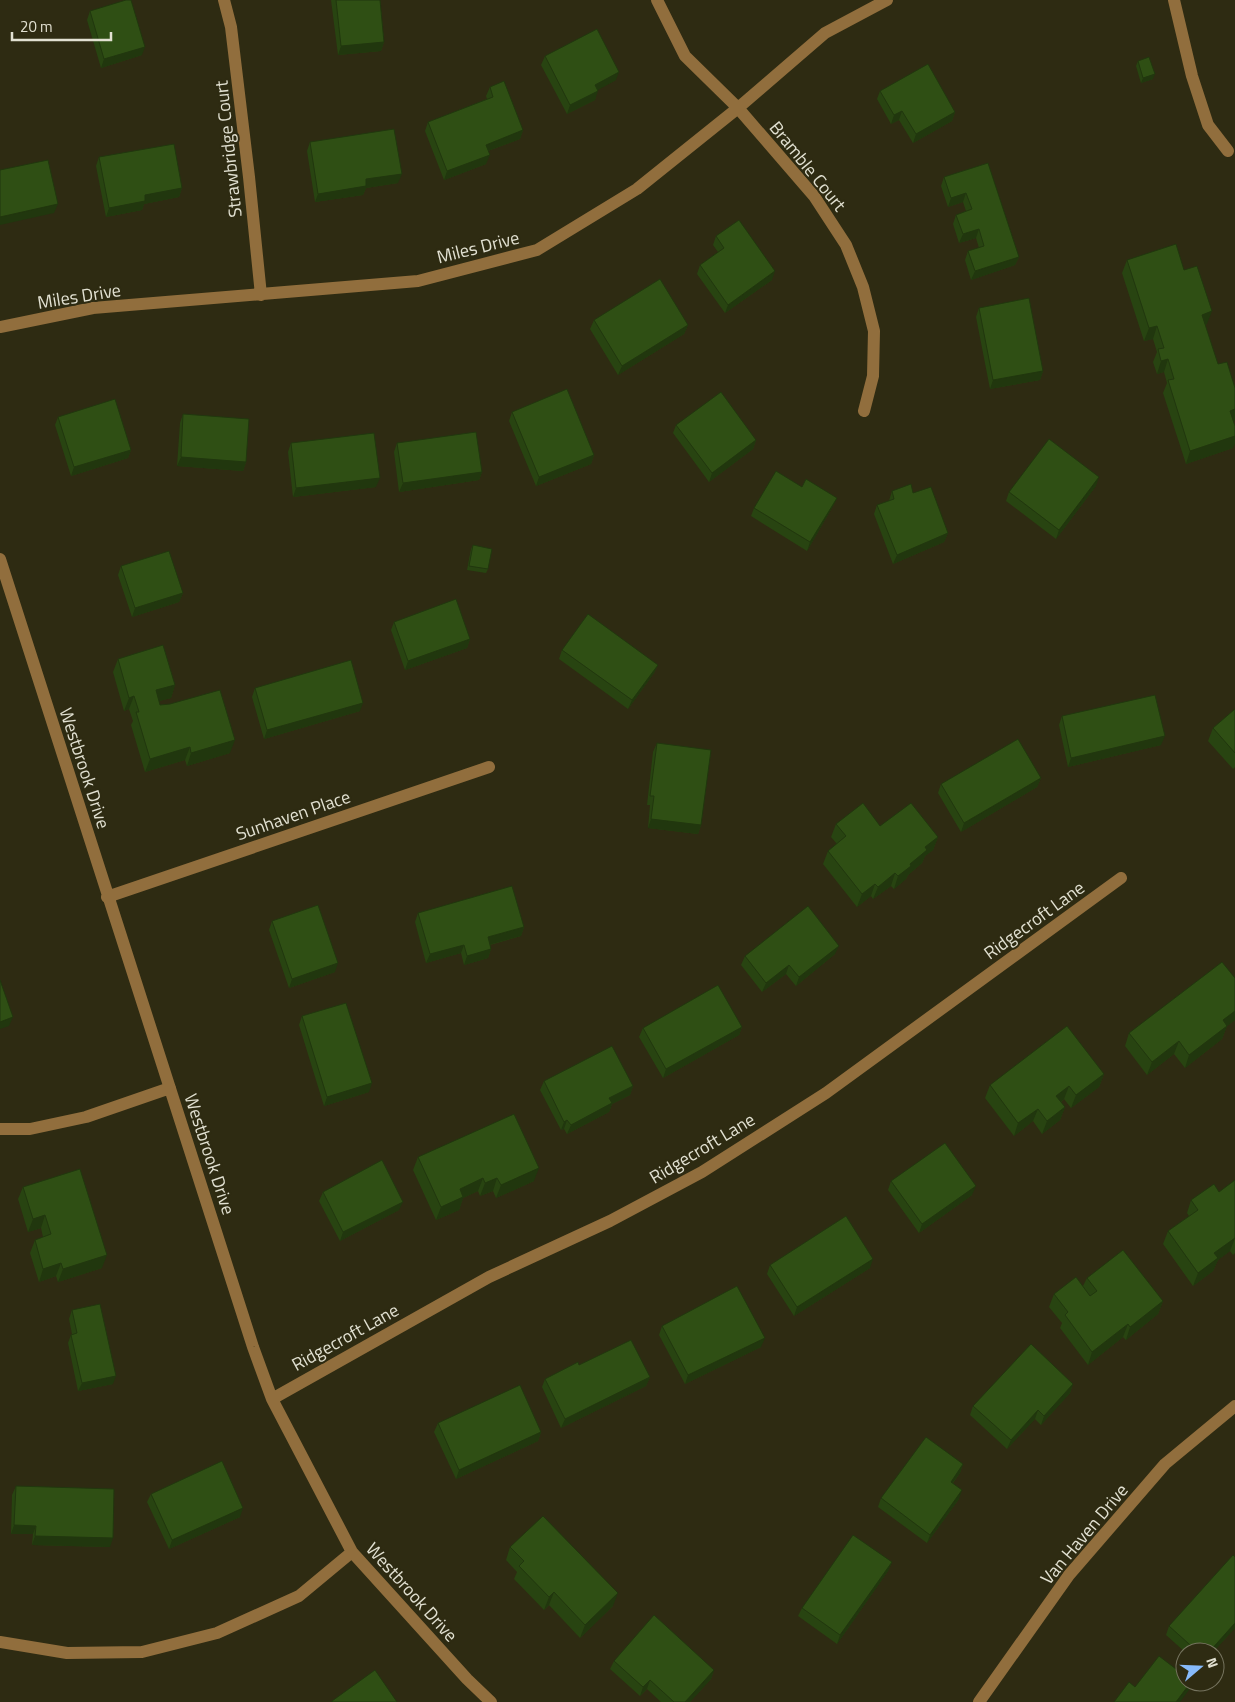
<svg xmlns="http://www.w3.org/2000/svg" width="1235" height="1702" font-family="'Titillium Web',sans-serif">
  <rect width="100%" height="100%" fill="#2e2b12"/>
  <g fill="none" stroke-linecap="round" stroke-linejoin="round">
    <path stroke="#916e3d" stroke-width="12" d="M 224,0 L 231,27 L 249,177 L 261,295
      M 657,0 L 685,56 L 738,108 L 814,196 L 846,245 L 863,287 L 874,331 L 873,376 L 864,411
      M 1174,0 L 1192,76 L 1208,125 L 1228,151
      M 0,327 L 93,308 L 418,281 L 537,250 L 637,189 L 738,108 L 825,33 L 887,0
      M 0,559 L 253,1347 L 272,1399 L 352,1552 L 467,1679 L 491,1702
      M 107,897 L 489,767
      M 0,1129 L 30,1129 L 86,1117 L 170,1088
      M 272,1399 L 489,1277 L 610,1221 L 702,1172 L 826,1093 L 1121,878
      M 0,1642 L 67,1653 L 142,1652 L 217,1633 L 299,1596 L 352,1552
      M 979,1702 L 1069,1575 L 1165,1464 L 1235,1406"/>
  </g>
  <path fill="#284411" d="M 331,0 L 380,0 L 384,42 L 381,51 L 338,55 Z
    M 90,11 L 142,55 L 101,68 L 87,20 Z
    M 545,56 L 616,80 L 597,90 L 595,100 L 567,114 L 541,65 Z
    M 1138,61 L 1153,79 L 1141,83 L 1136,66 Z
    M 490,87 L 523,130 L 520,139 L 488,151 L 486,164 L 444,180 L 425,131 L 428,122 L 487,99 L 486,96 Z
    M 880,91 L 955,112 L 952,121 L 913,143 L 899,120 L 891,124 L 877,99 Z
    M 310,142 L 398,183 L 366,188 L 363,195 L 315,202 L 307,151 Z
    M 99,157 L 182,188 L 179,197 L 144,204 L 142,210 L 106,217 L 96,166 Z
    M 988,163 L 1019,257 L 1015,265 L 971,280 L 965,260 L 968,251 L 979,248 L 976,238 L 959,243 L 953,224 L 956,215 L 966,211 L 963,202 L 948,207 L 941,186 L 944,177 Z
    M 716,236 L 772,280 L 725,313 L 697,274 L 700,265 L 718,252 L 713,245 Z
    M 1127,260 L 1184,270 L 1207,324 L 1205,325 L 1234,421 L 1233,448 L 1186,464 L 1163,393 L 1167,383 L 1164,372 L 1157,374 L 1153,362 L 1157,352 L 1153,339 L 1144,341 L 1122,273 Z
    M 979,308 L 1043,371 L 1040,380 L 990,389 L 976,317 Z
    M 594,320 L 688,325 L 684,334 L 618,375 L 590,329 Z
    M 512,412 L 594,455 L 591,464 L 536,486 L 509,421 Z
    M 183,414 L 246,462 L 243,471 L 177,466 L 180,423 Z
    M 58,417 L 131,450 L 128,458 L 71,476 L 55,425 Z
    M 676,425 L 756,440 L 753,449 L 709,482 L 673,433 Z
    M 291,443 L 376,487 L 293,497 L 288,452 Z
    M 397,443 L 482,472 L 479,480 L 399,492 L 394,452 Z
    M 1096,486 L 1056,539 L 1006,501 L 1009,492 Z
    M 802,487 L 837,498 L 833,506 L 807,551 L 751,516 L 754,508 Z
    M 892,491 L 913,493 L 948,533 L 944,542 L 893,564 L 874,514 L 877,505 L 889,501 Z
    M 473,545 L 488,569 L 486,573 L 467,570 L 471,549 Z
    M 121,566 L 183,593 L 179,602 L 132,617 L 118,575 Z
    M 394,622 L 470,639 L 467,648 L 405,670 L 391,630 Z
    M 562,650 L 658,665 L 654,673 L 628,709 L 559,659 Z
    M 118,659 L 175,685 L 171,698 L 159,701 L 160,705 L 230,753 L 187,766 L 185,760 L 145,772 L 131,725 L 133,721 L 129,709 L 124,711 L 113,672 Z
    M 255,688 L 360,711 L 264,739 L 252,697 Z
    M 1235,709 L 1235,767 L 1233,769 L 1208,741 L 1213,728 Z
    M 1062,716 L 1161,745 L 1068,767 L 1059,725 Z
    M 657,743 L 701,825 L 698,834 L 648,828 L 650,805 L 647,805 L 653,752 Z
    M 1041,778 L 1037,787 L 961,832 L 938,793 L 941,784 Z
    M 836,824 L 880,826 L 938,837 L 933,850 L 925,856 L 922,863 L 908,875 L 906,879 L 894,889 L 891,886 L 873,899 L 871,896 L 857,907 L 823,864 L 828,851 L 837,844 L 831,837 Z
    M 418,913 L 524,927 L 521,936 L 490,945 L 491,949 L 488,958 L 464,965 L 461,953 L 426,963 L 415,922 Z
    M 272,921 L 335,972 L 289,988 L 269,930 Z
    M 835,954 L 796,986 L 786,974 L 762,992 L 741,965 L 745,956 Z
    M 1235,978 L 1235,1020 L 1227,1026 L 1222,1039 L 1185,1068 L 1174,1054 L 1147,1075 L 1125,1046 L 1129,1033 Z
    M 302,1016 L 369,1092 L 324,1106 L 299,1025 Z
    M 742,1027 L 739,1035 L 663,1078 L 639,1037 L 643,1028 Z
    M 1104,1074 L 1099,1087 L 1071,1108 L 1064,1099 L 1061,1102 L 1065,1107 L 1060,1120 L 1042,1134 L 1033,1121 L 1014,1136 L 985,1098 L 990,1085 Z
    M 544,1081 L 633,1086 L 630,1095 L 612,1104 L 609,1112 L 567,1134 L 564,1129 L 561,1130 L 540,1090 Z
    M 418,1157 L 534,1181 L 496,1198 L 493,1191 L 480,1196 L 478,1191 L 463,1198 L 459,1210 L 436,1220 L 413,1170 Z
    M 1235,1180 L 1235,1253 L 1233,1255 L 1230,1251 L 1218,1260 L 1213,1271 L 1193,1286 L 1163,1244 L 1168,1231 L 1189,1216 L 1187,1213 L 1191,1200 L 1219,1192 Z
    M 891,1181 L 972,1195 L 919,1233 L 888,1190 Z
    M 23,1187 L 102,1268 L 58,1282 L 56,1276 L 39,1282 L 30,1253 L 35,1240 L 43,1237 L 41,1228 L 28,1232 L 18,1199 Z
    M 323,1192 L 399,1210 L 340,1241 L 319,1201 Z
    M 770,1265 L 870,1268 L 794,1316 L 767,1274 Z
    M 1087,1278 L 1163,1301 L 1158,1314 L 1126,1340 L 1123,1337 L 1088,1365 L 1060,1328 L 1062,1323 L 1049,1307 L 1054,1294 L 1083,1286 Z
    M 72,1310 L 113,1384 L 78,1391 L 68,1343 L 71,1335 L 72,1334 L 69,1319 Z
    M 662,1326 L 761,1347 L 685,1384 L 659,1335 Z
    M 579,1365 L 650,1377 L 646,1386 L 561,1428 L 542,1387 L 545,1379 Z
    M 1073,1384 L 1070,1393 L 1041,1425 L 1035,1419 L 1007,1449 L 970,1415 L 973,1406 Z
    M 438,1423 L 541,1432 L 538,1441 L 456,1479 L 434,1432 Z
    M 963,1464 L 960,1473 L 953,1483 L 959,1499 L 927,1543 L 878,1507 L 881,1498 Z
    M 16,1486 L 110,1547 L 32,1545 L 33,1534 L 11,1534 L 12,1495 Z
    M 151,1494 L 240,1517 L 169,1549 L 147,1502 Z
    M 510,1547 L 613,1606 L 580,1638 L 549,1605 L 544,1610 L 514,1579 L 517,1572 L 506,1560 Z
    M 1235,1557 L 1235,1628 L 1213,1652 L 1185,1652 L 1166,1635 L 1169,1626 Z
    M 892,1562 L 888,1571 L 837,1644 L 798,1616 L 802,1608 Z
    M 614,1661 L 714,1670 L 711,1679 L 690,1702 L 661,1702 L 647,1689 L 640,1696 L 610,1669 Z"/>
  <path fill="#21370e" d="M 384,42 L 381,51 L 338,55 L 341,46 Z
    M 145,47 L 142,55 L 101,68 L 104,59 Z
    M 619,72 L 616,80 L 591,94 L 595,85 Z
    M 1155,74 L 1153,79 L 1141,83 L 1143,78 Z
    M 598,91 L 595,100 L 567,114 L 570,105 Z
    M 902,111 L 899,120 L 891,124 L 894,115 Z
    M 955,112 L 952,121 L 913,143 L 916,134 Z
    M 523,130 L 520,139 L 482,153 L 486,145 Z
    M 490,155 L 486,164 L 444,180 L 447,171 Z
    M 402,174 L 398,183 L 366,188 L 363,195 L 315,202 L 318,194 L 366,179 Z
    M 182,188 L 179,197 L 144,204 L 142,210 L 106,217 L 109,208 L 145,195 Z
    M 966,193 L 963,202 L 948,207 L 951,198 Z
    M 58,204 L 54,213 L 0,225 L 0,217 Z
    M 979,229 L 976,238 L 959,243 L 963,234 Z
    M 1019,257 L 1015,265 L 971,280 L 975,271 Z
    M 775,271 L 772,280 L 725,313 L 728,305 Z
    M 1212,311 L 1207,324 L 1197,328 L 1202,315 Z
    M 688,325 L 684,334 L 618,375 L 622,366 Z
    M 1157,326 L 1153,339 L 1144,341 L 1149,328 Z
    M 1168,359 L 1164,372 L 1157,374 L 1161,361 Z
    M 1043,371 L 1040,380 L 990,389 L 993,380 Z
    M 1235,409 L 1235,421 L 1226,424 L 1230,411 Z
    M 1235,436 L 1235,444 L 1233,448 L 1186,464 L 1190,451 Z
    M 756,440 L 753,449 L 709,482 L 712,473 Z
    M 131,450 L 128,458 L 71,476 L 74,467 Z
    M 594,455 L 591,464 L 536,486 L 539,477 Z
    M 181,457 L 246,462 L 243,471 L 177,466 Z
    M 482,472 L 479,480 L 399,492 L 403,483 Z
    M 1099,477 L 1096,486 L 1056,539 L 1059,530 Z
    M 380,478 L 376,487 L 293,497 L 296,488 Z
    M 837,498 L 833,506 L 807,551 L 810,542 Z
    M 948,533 L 944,542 L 893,564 L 897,555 Z
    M 183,593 L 179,602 L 132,617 L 135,608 Z
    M 470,639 L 467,648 L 405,670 L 408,661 Z
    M 658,665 L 654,673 L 628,709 L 632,700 Z
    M 175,685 L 171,698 L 152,703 L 156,690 Z
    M 134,696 L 129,709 L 124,711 L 129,698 Z
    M 363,703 L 360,711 L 264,739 L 267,730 Z
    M 1165,736 L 1161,745 L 1068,767 L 1071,758 Z
    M 235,740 L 230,753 L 187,766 L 191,753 Z
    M 190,747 L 185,760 L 145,772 L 150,759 Z
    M 1041,778 L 1037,787 L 961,832 L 964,823 Z
    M 651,819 L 701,825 L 698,834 L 648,828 Z
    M 938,837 L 933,850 L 925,856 L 922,863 L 908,875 L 906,879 L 894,889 L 898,876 L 925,847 Z
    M 895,873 L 891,886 L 873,899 L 878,887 Z
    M 875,884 L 871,896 L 857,907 L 862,894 Z
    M 524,927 L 521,936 L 485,946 L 488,937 Z
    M 464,945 L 461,953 L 426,963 L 430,954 Z
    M 839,946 L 835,954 L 796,986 L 799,977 Z
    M 491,949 L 488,958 L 464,965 L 467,956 Z
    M 338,963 L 335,972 L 289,988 L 292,979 Z
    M 789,965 L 786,974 L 762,992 L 766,983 Z
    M 1235,1011 L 1235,1020 L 1227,1026 L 1222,1039 L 1185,1068 L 1189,1055 L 1223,1020 Z
    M 13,1017 L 9,1026 L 0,1029 L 0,1022 Z
    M 742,1027 L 739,1035 L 663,1078 L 666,1069 Z
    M 1179,1041 L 1174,1054 L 1147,1075 L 1152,1062 Z
    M 1104,1074 L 1099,1087 L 1071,1108 L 1076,1095 Z
    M 372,1083 L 369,1092 L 324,1106 L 327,1097 Z
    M 633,1086 L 630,1095 L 612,1104 L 609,1112 L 567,1134 L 571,1125 L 609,1098 Z
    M 1069,1086 L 1064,1099 L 1052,1109 L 1056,1096 Z
    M 1065,1107 L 1060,1120 L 1042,1134 L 1047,1121 Z
    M 1038,1109 L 1033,1121 L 1014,1136 L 1018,1123 Z
    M 567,1120 L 564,1129 L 561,1130 L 564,1122 Z
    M 539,1168 L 534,1181 L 496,1198 L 501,1185 Z
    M 483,1178 L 478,1191 L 463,1198 L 459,1210 L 436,1220 L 441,1207 L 460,1189 Z
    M 497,1178 L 493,1191 L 480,1196 L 485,1183 Z
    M 976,1186 L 972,1195 L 919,1233 L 922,1224 Z
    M 403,1202 L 399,1210 L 340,1241 L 343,1232 Z
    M 45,1215 L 41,1228 L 28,1232 L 33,1219 Z
    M 1235,1238 L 1230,1251 L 1218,1260 L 1213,1271 L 1193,1286 L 1198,1273 L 1214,1253 Z
    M 107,1255 L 102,1268 L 58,1282 L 63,1269 Z
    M 873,1259 L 870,1268 L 794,1316 L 797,1307 Z
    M 61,1263 L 56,1276 L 39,1282 L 43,1269 Z
    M 1163,1301 L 1158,1314 L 1126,1340 L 1130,1327 Z
    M 1128,1324 L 1123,1337 L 1088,1365 L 1092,1352 Z
    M 765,1338 L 761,1347 L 685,1384 L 688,1375 Z
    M 116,1376 L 113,1384 L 78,1391 L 82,1383 Z
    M 650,1377 L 646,1386 L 561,1428 L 565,1419 Z
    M 1073,1384 L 1070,1393 L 1041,1425 L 1044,1416 Z
    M 1038,1410 L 1035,1419 L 1007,1449 L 1011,1440 Z
    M 541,1432 L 538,1441 L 456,1479 L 459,1470 Z
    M 963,1464 L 960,1473 L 947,1490 L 951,1482 Z
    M 962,1490 L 959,1499 L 927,1543 L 930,1535 Z
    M 243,1508 L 240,1517 L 169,1549 L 172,1540 Z
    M 14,1525 L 36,1526 L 33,1534 L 11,1534 Z
    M 35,1536 L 113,1538 L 110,1547 L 32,1545 Z
    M 892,1562 L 888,1571 L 837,1644 L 840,1635 Z
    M 554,1592 L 549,1605 L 544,1610 L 549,1597 Z
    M 618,1593 L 613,1606 L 580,1638 L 585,1625 Z
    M 1235,1623 L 1235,1628 L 1213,1652 L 1209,1652 Z
    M 714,1670 L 711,1679 L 690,1702 L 685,1702 Z
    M 650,1680 L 647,1689 L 640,1696 L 643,1687 Z
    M 1192,1682 L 1189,1690 L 1180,1702 L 1176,1702 Z"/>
  <path fill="#2f4f14" stroke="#21370e" d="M 126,0 L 131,0 L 145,47 L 104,59 L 90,11 Z
    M 336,0 L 380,0 L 384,42 L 341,46 Z
    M 597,29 L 619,72 L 595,85 L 598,91 L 570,105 L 545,56 Z
    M 1149,57 L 1155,74 L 1143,78 L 1138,61 Z
    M 928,64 L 955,112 L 916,134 L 902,111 L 894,115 L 880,91 Z
    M 504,81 L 523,130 L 486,145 L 490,155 L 447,171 L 428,122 L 493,97 L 490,87 Z
    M 394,129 L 402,174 L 366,179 L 366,186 L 318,194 L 310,142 Z
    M 174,144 L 182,188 L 145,195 L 145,201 L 109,208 L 99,157 Z
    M 48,160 L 58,204 L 0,217 L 0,170 Z
    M 988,163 L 1019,257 L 975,271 L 968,251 L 984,246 L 979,229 L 963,234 L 956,215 L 972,209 L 966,193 L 951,198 L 944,177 Z
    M 739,220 L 775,271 L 728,305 L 700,265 L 724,248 L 716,236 Z
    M 1176,244 L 1184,270 L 1197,266 L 1212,311 L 1202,315 L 1218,364 L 1227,362 L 1235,388 L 1235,409 L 1230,411 L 1235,426 L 1235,436 L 1190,451 L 1168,380 L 1174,379 L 1168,359 L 1161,361 L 1158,349 L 1164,348 L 1157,326 L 1149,328 L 1127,260 Z
    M 660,279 L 688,325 L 622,366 L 594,320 Z
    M 1029,298 L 1043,371 L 993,380 L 979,308 Z
    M 567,389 L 594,455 L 539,477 L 512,412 Z
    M 721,392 L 756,440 L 712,473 L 676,425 Z
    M 115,399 L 131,450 L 74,467 L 58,417 Z
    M 183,414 L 249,419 L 246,462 L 181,457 Z
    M 476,432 L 482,472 L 403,483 L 397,443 Z
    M 374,433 L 380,478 L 296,488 L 291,443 Z
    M 1049,439 L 1099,477 L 1059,530 L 1009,492 Z
    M 776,471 L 802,487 L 806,479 L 837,498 L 810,542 L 754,508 Z
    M 911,484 L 913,493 L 931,487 L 948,533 L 897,555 L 877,505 L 894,499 L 892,491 Z
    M 473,545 L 492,549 L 488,569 L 469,566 Z
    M 169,551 L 183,593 L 135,608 L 121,566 Z
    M 456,599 L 470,639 L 408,661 L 394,622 Z
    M 588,614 L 658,665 L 632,700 L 562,650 Z
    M 163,645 L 175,685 L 156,690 L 160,705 L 170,704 L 220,690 L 235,740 L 191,753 L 190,747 L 150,759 L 136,712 L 139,712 L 134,696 L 129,698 L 118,659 Z
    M 351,660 L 363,703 L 267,730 L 255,688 Z
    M 1155,695 L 1165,736 L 1071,758 L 1062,716 Z
    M 1235,709 L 1235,753 L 1213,728 Z
    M 1018,739 L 1041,778 L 964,823 L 941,784 Z
    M 657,743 L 711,750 L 701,825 L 651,819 L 654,796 L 650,796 Z
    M 863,803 L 880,826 L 911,803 L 938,837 L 925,847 L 927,850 L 910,864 L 911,866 L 898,876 L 895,873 L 878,887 L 875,884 L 862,894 L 828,851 L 846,836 L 836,824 Z
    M 512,886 L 524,927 L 488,937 L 491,949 L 467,956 L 464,945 L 430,954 L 418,913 Z
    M 318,905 L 338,963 L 292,979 L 272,921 Z
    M 808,906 L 839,946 L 799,977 L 789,965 L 766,983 L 745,956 Z
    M 1222,962 L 1235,978 L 1235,1011 L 1223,1020 L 1227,1026 L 1189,1055 L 1179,1041 L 1152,1062 L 1129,1033 Z
    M 0,980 L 13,1017 L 0,1022 Z
    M 718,985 L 742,1027 L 666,1069 L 643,1028 Z
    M 346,1003 L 372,1083 L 327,1097 L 302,1016 Z
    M 1067,1026 L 1104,1074 L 1076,1095 L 1069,1086 L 1056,1096 L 1065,1107 L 1047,1121 L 1038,1109 L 1018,1123 L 990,1085 Z
    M 612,1046 L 633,1086 L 609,1098 L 612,1103 L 571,1125 L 567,1120 L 564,1122 L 544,1081 Z
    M 514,1114 L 539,1168 L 501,1185 L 497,1178 L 485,1183 L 483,1178 L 460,1189 L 463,1197 L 441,1207 L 418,1157 Z
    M 945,1143 L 976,1186 L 922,1224 L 891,1181 Z
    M 382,1160 L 403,1202 L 343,1232 L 323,1192 Z
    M 80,1169 L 107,1255 L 63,1269 L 61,1263 L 43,1269 L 35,1240 L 51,1234 L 45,1215 L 33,1219 L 23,1187 Z
    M 1235,1180 L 1235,1238 L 1214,1253 L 1218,1258 L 1198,1273 L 1168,1231 L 1198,1210 L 1191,1200 L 1214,1184 L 1219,1192 Z
    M 846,1216 L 873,1259 L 797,1307 L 770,1265 Z
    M 1123,1250 L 1163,1301 L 1130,1327 L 1128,1324 L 1092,1352 L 1065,1315 L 1068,1312 L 1054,1294 L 1076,1277 L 1090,1296 L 1097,1291 L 1087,1278 Z
    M 737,1286 L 765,1338 L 688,1375 L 662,1326 Z
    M 100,1304 L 116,1376 L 82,1383 L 71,1335 L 77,1333 L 72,1310 Z
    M 631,1340 L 650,1377 L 565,1419 L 545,1379 L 578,1362 L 579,1365 Z
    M 1031,1344 L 1073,1384 L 1044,1416 L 1038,1410 L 1011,1440 L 973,1406 Z
    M 520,1385 L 541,1432 L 459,1470 L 438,1423 Z
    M 926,1437 L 963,1464 L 951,1482 L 962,1490 L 930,1535 L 881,1498 Z
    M 222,1461 L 243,1508 L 172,1540 L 151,1494 Z
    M 16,1486 L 114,1489 L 113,1538 L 35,1536 L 36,1526 L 14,1525 Z
    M 543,1516 L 618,1593 L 585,1625 L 554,1592 L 549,1597 L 519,1566 L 524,1561 L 510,1547 Z
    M 853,1535 L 892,1562 L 840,1635 L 802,1608 Z
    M 1233,1555 L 1235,1557 L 1235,1623 L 1209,1652 L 1198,1652 L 1169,1626 Z
    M 654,1615 L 714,1670 L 685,1702 L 674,1702 L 650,1680 L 643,1687 L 614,1661 Z
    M 1159,1656 L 1185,1676 L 1185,1682 L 1191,1682 L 1176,1702 L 1114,1702 L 1129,1682 L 1135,1687 Z
    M 375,1670 L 397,1702 L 332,1702 L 332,1701 Z"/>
  <g text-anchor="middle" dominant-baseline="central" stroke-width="4" stroke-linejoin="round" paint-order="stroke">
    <g font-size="18" fill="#e2e1d2" stroke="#2e2b12">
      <text transform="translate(228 149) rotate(-96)">Strawbridge Court</text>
      <text transform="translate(808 166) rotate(51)">Bramble Court</text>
      <text transform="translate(478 247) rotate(-14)">Miles Drive</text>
      <text transform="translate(79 296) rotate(-9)">Miles Drive</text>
      <text transform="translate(85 768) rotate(72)">Westbrook Drive</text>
      <text transform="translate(293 815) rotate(-19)">Sunhaven Place</text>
      <text transform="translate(1034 920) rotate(-36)">Ridgecroft Lane</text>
      <text transform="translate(702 1148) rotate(-31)">Ridgecroft Lane</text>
      <text transform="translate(210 1154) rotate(72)">Westbrook Drive</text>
      <text transform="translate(345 1337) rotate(-29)">Ridgecroft Lane</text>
      <text transform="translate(1084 1534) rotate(-50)">Van Haven Drive</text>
      <text transform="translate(412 1592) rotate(48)">Westbrook Drive</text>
    </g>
  </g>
  <g transform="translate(1200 1667) rotate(71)"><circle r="24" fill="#2e2b12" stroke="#76745f"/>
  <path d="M0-4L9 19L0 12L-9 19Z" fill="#87bbfb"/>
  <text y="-8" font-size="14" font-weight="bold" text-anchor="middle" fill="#e2e1d2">N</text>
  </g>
  <path d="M12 32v8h99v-8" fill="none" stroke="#e2e1d2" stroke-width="2.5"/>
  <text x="20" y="32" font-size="15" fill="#e2e1d2" stroke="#2e2b12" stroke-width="4" paint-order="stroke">20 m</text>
</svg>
